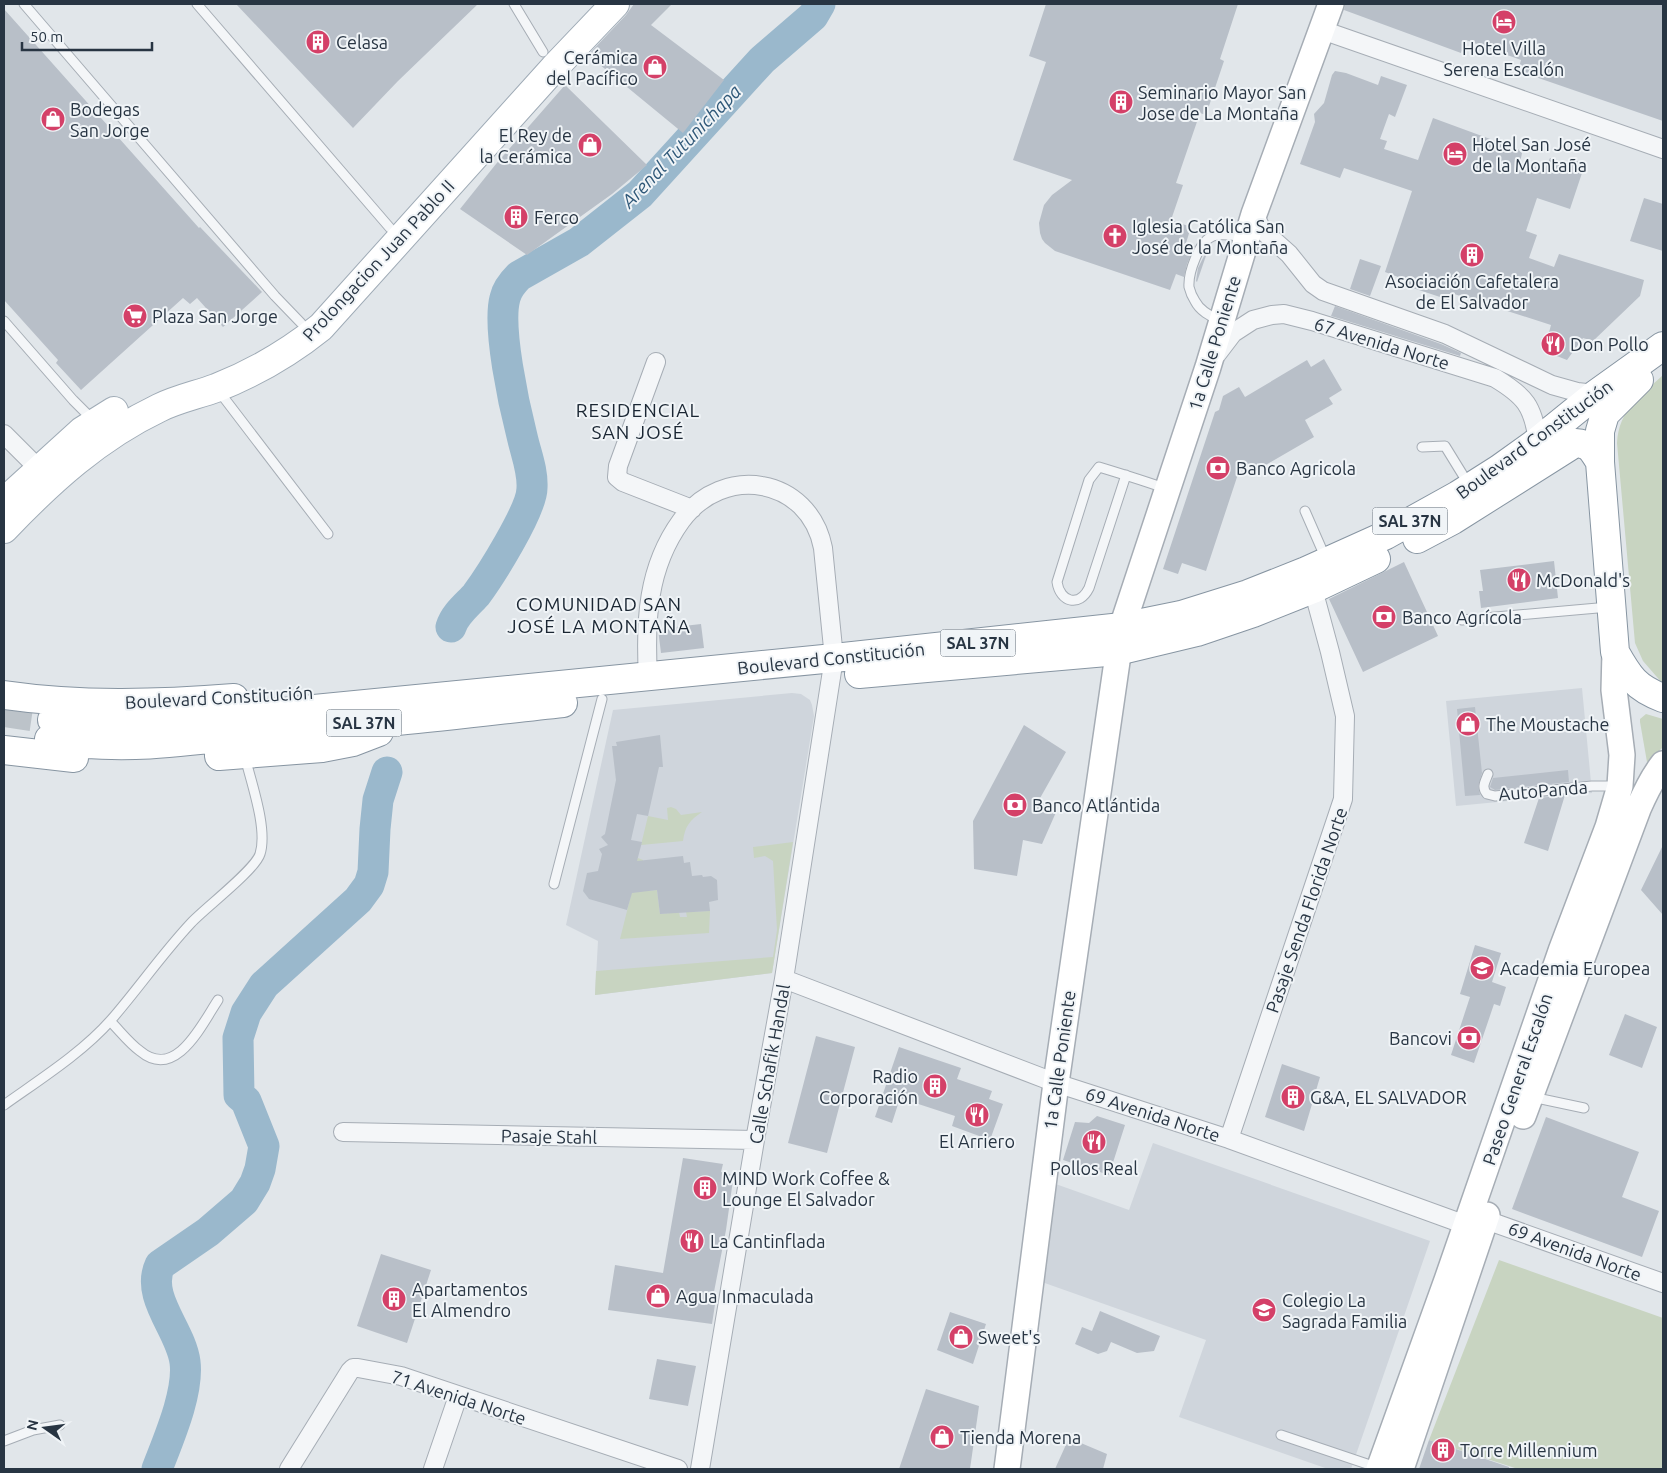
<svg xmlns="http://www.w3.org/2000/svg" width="1667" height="1473" font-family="Ubuntu,sans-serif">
  <rect width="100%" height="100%" fill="#e1e6ea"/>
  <path fill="#cfd5dc" d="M 1582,688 L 1592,793 L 1456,806 L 1446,701 Z
    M 792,693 L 801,694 L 810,700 L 812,705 L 814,716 L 772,973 L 595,995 L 598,941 L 566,925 L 613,710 Z
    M 1153,1143 L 1430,1241 L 1351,1469 L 1328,1469 L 1179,1417 L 1206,1340 L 1039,1281 L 1050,1182 L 1129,1210 Z"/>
  <path fill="#c8d4c1" d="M 1663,375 L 1663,684 L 1643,661 L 1635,643 L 1617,443 C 1619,409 1640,397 1663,375 Z
    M 1646,714 L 1663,719 L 1663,747 L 1650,760 L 1647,762 L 1640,722 L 1640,719 Z
    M 671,807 L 676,809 L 681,815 L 702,812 C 690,820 685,826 683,841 L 641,845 L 648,816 L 668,820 L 667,808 Z
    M 793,842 L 772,973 L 595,995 L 596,971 L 773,957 L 777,930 L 773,861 L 765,856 L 754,858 L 753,847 Z
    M 638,858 L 643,860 L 648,891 L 657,890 L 660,914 L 679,912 L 680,917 L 687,917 L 686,912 L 710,911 L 709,933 L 620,939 L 636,875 L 624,872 Z
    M 1499,1260 L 1663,1318 L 1663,1469 L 1518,1469 L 1429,1440 Z"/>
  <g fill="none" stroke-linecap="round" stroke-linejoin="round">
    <path stroke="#9ab8cc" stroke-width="31" d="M 451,627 C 455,614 467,605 476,595 C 490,576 532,510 532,488 C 533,470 526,454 522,436 C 514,405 497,327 505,298 C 507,289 513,282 519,276 L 579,242 L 640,194 L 762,60 L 813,16 L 820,4
      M 157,1469 C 168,1440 189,1393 185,1362 C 181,1330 145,1297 160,1265 L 208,1232 L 244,1201 L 255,1183 L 260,1169 L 264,1146 L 246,1101 L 239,1095 L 238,1038 L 246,1013 L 264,985 L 358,900 L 369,885 L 373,872 L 375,829 L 378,800 L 387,772"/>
  </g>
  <path fill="#b8bfc8" d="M 236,4 L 478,4 L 398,81 L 353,128 Z
    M 634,4 L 672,4 L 651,25 L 724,80 L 683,133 L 588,55 L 626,15 Z
    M 1046,4 L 1238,4 L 1220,59 L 1224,61 L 1206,115 L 1200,113 L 1176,183 L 1183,185 L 1171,220 L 1191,227 L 1186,243 L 1195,246 L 1187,264 L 1184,277 L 1176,274 L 1170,290 L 1055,251 L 1045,243 L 1042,239 L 1040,233 L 1039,223 L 1044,205 L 1052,195 L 1072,180 L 1013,160 L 1046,62 L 1029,56 Z
    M 1345,4 L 1663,4 L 1663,121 L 1518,71 L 1521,60 L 1466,40 L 1461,53 L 1344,10 Z
    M 4,9 L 199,228 L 200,227 L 262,292 L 223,327 L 197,298 L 190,304 L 183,298 L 81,390 L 56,363 L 58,360 L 4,300 Z
    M 1335,71 L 1346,73 L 1378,85 L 1381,76 L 1407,85 L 1395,117 L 1389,114 L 1380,139 L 1387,141 L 1384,149 L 1418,160 L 1433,118 L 1501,143 L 1502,140 L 1513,144 L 1522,153 L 1520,163 L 1544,170 L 1550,158 L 1567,163 L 1569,158 L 1585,164 L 1570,209 L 1537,198 L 1526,231 L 1537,235 L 1529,258 L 1554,267 L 1559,254 L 1644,280 L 1640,296 L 1593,341 L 1583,338 L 1567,360 L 1544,351 L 1551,325 L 1451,293 L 1449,300 L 1404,285 L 1406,280 L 1385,272 L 1412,191 L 1344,168 L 1340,178 L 1300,164 L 1315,122 L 1314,114 L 1324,103 L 1332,75 Z
    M 565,85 L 647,165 L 612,194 L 527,255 L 460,209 L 496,164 Z
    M 1644,198 L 1663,204 L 1663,251 L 1630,241 Z
    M 1207,250 L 1208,250 L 1197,282 L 1196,281 L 1198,268 Z
    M 1360,259 L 1381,266 L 1370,296 L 1350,289 Z
    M 1335,306 L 1441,344 L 1461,353 L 1460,356 L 1331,316 Z
    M 1324,359 L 1342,390 L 1329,398 L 1333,404 L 1305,420 L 1314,437 L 1257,470 L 1241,465 L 1206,571 L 1182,563 L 1178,574 L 1163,569 L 1215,412 L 1219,410 L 1223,396 L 1239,387 L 1245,397 L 1307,360 L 1311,367 Z
    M 1554,561 L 1558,598 L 1481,608 L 1479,591 L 1483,591 L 1480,570 Z
    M 1404,562 L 1438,636 L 1363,672 L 1329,599 Z
    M 701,624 L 704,648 L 661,653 L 658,629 Z
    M 1475,707 L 1482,773 L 1478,786 L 1480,795 L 1465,796 L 1457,709 Z
    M 1024,725 L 1066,752 L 1039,800 L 1057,810 L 1042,844 L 1023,840 L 1017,876 L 974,869 L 973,821 Z
    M 660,735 L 663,767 L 659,767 L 648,816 L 637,814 L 631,840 L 642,842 L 637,861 L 683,856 L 684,863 L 690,862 L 692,876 L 702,875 L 703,877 L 711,876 L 717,880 L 718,900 L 709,902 L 710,911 L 660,914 L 657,890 L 632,893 L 627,910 L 589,899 L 583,891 L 587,873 L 598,871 L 602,854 L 599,849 L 608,845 L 601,837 L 605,834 L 616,780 L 612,746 L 617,746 L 616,742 Z
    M 1568,770 L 1569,782 L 1495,790 L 1490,787 L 1493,778 Z
    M 1565,795 L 1548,851 L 1524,843 L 1539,798 Z
    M 1663,845 L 1663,915 L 1641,890 Z
    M 1475,945 L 1501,953 L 1492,982 L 1506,987 L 1500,1006 L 1494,1004 L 1474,1063 L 1451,1055 L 1470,997 L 1460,994 Z
    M 1625,1014 L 1657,1027 L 1642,1068 L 1609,1055 Z
    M 816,1036 L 855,1047 L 827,1153 L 788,1143 Z
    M 899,1047 L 961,1068 L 957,1079 L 992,1091 L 989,1099 L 1003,1104 L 990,1140 L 952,1126 L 955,1116 L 900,1098 L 892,1123 L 875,1117 Z
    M 1282,1064 L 1320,1077 L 1304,1131 L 1265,1117 Z
    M 1097,1116 L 1125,1125 L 1109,1175 L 1063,1160 L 1075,1122 L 1089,1123 Z
    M 1546,1117 L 1639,1152 L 1622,1197 L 1659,1211 L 1642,1257 L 1512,1209 Z
    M 683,1158 L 723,1164 L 721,1172 L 730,1174 L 733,1180 L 726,1230 L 713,1297 L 716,1298 L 712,1324 L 608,1310 L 615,1265 L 663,1273 Z
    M 381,1254 L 431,1270 L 407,1343 L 357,1326 Z
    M 1100,1311 L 1160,1336 L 1154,1351 L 1137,1353 L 1111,1342 L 1107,1351 L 1098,1354 L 1075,1344 L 1082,1327 L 1092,1331 Z
    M 950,1312 L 986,1324 L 973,1364 L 937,1350 Z
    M 657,1359 L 696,1366 L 688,1406 L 649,1399 Z
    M 926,1389 L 979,1406 L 970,1469 L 899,1469 Z
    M 1069,1438 L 1107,1454 L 1103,1469 L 1055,1469 Z
    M 1429,1440 L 1509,1467 L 1509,1469 L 1419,1469 Z"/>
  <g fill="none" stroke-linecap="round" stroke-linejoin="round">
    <path stroke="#bcc3c9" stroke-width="28" stroke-dasharray="28 14" stroke-linecap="butt" d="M 4,713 L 52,720"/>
    <defs>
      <path id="lane" d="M 24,4 L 275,296 L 301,323
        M 197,4 L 390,228
        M 514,4 L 543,52
        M 1219,320 C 1210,316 1200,311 1195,301 C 1193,298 1190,291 1189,287 C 1188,273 1199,241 1213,236 C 1222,233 1236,236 1245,237
        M 4,321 L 73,400 L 94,421
        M 218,390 L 328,534
        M 1422,447 L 1445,446 L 1469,485
        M 1126,475 L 1089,588 C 1079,608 1060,602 1057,582 L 1089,480 L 1099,467 C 1122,474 1145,481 1167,489
        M 1305,511 L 1326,559
        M 1462,620 L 1609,607
        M 1488,774 C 1485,782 1481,787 1487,794 L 1495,796 L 1592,786 L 1617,786
        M 554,884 L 602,699
        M 110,1021 C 120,1031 129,1043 140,1051 C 176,1081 202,1024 218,1000
        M 1532,1097 L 1584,1108
        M 4,1105 C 39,1080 82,1053 111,1020 C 138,989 162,954 191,923 C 205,908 255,870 260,854 C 268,829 251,782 245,757
        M 1281,1435 L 1379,1468
        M 4,1441 L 33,1430 L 60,1425"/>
      <path id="street" d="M 1322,30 L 1663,149
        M 1254,214 L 1262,230 L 1289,254 L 1313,284 L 1323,291 L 1445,334 L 1552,385 L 1577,392 L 1596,394
        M 1217,354 L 1233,333 L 1253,320 L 1272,315 L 1284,314 L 1312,321 L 1495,378 C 1525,396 1533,406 1538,441
        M 656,362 L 618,466 L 617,477 L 623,482 L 692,509
        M 4,434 L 39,469
        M 648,677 C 645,621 647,568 681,521 C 723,463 809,477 823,548 L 834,658 L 784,979 L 755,1140 L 700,1469
        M 784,979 L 1056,1083 L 1229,1139 L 1466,1225
        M 343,1132 L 755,1140
        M 1229,1139 L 1343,799 L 1345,716 L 1330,652 L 1313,589
        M 1486,1220 L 1663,1283
        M 289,1469 L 350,1371 L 353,1368 L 358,1368 L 401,1376 L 678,1469
        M 433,1469 L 458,1396"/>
      <path id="secondary" d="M 1523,1116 L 1638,809 C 1645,793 1652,778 1663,764
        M 1007,1469 L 1056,1083 L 1122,627 L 1208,367 L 1254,214 L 1331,4
        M 1379,1469 L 1447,1280 L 1561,951 L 1608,827 L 1620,786 L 1622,755 L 1614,690 L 1615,652
        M 1401,1469 L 1487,1215"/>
      <path id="primary" d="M 4,502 L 82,431 L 114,411
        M 4,529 C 50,481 98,437 159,408 C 177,399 197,395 216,388 C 254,373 290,352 321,327 L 554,68 L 615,4"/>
      <path id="highway" d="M 1639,380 L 1605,414 L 1600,431 L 1600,462 L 1615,652 C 1629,677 1636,688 1663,698
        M 1417,539 L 1453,520 L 1575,443 C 1590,444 1592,449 1600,462
        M 859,674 L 1118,651 L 1197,632 L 1253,613 L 1313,589 L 1376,559
        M 4,695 C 80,706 157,704 234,698
        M 52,720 L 90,724 L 181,722 L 834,658 L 1122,627 L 1181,615 L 1248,594 L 1306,571 L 1386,535 L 1458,495 L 1499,469 L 1538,441 L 1596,394 L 1663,346
        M 49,739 C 135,755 221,736 306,727 C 336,724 366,724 397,721 C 452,716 507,709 563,703
        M 4,750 L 74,758
        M 219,756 L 322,748 L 353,742 L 379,732"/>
    </defs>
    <use href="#lane" stroke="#a6adb5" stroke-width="11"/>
    <use href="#street" stroke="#a6adb5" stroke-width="20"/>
    <use href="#secondary" stroke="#a6adb5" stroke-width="28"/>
    <use href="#primary" stroke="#9fabb6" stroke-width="30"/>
    <use href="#highway" stroke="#8795a2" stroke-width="30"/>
    <use href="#lane" stroke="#f4f6f8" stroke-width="9"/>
    <use href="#street" stroke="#f4f6f8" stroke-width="18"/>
    <use href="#secondary" stroke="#fff" stroke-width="25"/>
    <use href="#primary" stroke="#fff" stroke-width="28"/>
    <use href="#highway" stroke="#fff" stroke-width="28"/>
  </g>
  <defs>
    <symbol id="hotel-disc" viewBox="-11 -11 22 22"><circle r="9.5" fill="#d44068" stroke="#f0f4f7"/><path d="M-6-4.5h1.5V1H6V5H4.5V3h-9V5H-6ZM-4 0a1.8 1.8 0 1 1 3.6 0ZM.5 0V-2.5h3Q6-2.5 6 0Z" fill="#fff"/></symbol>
    <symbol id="building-disc" viewBox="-11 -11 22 22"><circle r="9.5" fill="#d44068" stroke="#f0f4f7"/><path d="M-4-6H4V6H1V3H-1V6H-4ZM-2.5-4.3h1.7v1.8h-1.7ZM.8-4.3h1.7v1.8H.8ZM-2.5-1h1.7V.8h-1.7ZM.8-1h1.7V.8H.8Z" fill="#fff"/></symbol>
    <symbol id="shop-disc" viewBox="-11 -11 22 22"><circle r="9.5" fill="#d44068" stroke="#f0f4f7"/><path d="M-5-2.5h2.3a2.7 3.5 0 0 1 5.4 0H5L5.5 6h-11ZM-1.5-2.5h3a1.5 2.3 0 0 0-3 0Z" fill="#fff"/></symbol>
    <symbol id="church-disc" viewBox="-11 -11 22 22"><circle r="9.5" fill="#d44068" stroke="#f0f4f7"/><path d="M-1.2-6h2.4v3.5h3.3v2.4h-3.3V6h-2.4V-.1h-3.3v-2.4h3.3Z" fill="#fff"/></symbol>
    <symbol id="supermarket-disc" viewBox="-11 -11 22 22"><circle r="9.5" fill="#d44068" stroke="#f0f4f7"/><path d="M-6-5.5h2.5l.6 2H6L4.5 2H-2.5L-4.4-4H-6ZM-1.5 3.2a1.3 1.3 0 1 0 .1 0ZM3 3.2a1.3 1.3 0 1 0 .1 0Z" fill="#fff"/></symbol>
    <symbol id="restaurant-disc" viewBox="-11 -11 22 22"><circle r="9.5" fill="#d44068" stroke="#f0f4f7"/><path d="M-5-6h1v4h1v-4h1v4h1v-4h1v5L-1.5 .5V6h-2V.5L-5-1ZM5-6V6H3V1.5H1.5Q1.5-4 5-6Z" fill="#fff"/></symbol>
    <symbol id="bank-disc" viewBox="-11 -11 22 22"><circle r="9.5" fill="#d44068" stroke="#f0f4f7"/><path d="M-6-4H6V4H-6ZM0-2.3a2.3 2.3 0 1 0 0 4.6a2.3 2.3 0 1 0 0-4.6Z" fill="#fff"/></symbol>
    <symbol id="school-disc" viewBox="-11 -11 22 22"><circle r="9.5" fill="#d44068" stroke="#f0f4f7"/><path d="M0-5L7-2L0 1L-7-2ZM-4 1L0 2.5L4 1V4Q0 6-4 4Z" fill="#fff"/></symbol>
  </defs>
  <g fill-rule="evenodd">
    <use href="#hotel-disc" x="1490" y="8" width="28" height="28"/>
    <use href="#building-disc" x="304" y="28" width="28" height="28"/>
    <use href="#shop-disc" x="641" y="53" width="28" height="28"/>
    <use href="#building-disc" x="1107" y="88" width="28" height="28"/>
    <use href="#shop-disc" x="39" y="105" width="28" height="28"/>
    <use href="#shop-disc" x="576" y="131" width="28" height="28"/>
    <use href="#hotel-disc" x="1441" y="140" width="28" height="28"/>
    <use href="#building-disc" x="502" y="203" width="28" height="28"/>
    <use href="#church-disc" x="1101" y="222" width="28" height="28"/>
    <use href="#building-disc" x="1458" y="241" width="28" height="28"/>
    <use href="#supermarket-disc" x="121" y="302" width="28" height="28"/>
    <use href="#restaurant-disc" x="1539" y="330" width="28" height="28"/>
    <use href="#bank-disc" x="1204" y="454" width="28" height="28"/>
    <use href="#restaurant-disc" x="1505" y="566" width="28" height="28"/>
    <use href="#bank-disc" x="1370" y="603" width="28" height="28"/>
    <use href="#shop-disc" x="1454" y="710" width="28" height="28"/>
    <use href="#bank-disc" x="1001" y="791" width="28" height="28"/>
    <use href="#school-disc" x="1468" y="954" width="28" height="28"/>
    <use href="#bank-disc" x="1455" y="1024" width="28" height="28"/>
    <use href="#building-disc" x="921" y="1072" width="28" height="28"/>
    <use href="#building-disc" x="1279" y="1083" width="28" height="28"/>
    <use href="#restaurant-disc" x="963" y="1101" width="28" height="28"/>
    <use href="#restaurant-disc" x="1080" y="1128" width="28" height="28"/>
    <use href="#building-disc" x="691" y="1174" width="28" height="28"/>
    <use href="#restaurant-disc" x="678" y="1227" width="28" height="28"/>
    <use href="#shop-disc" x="644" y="1282" width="28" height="28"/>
    <use href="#building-disc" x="380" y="1285" width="28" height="28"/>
    <use href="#school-disc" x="1250" y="1296" width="28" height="28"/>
    <use href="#shop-disc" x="947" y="1323" width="28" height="28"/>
    <use href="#shop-disc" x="928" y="1423" width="28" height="28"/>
    <use href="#building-disc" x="1429" y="1436" width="28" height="28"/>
  </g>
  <g text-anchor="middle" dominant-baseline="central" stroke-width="4" stroke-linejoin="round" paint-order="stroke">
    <g fill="#f0f4f7" stroke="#646e79" stroke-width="1">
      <rect x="1372.5" y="507.5" width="75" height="27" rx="4"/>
      <rect x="940.5" y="629.5" width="75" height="27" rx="4"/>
      <rect x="326.5" y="709.5" width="75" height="27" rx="4"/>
    </g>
    <g font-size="16" font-weight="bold" fill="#283543">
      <text x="1410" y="521">SAL 37N</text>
      <text x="978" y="643">SAL 37N</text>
      <text x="364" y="723">SAL 37N</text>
    </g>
    <g font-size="18" fill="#283543" stroke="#f0f4f7" text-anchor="start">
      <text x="336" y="42">Celasa</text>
      <text x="1504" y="48" text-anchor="middle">Hotel Villa<tspan x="1504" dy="21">Serena Escalón</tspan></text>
      <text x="638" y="57" text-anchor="end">Cerámica<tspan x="638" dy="21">del Pacífico</tspan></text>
      <text x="1138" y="92">Seminario Mayor San<tspan x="1138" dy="21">Jose de La Montaña</tspan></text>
      <text x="70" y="109">Bodegas<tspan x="70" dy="21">San Jorge</tspan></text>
      <text x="572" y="135" text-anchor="end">El Rey de<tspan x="572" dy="21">la Cerámica</tspan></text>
      <text x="1472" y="144">Hotel San José<tspan x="1472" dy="21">de la Montaña</tspan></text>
      <text x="534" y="217">Ferco</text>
      <text x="1132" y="226">Iglesia Católica San<tspan x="1132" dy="21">José de la Montaña</tspan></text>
      <text x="1472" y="281" text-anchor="middle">Asociación Cafetalera<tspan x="1472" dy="21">de El Salvador</tspan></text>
      <text x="152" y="316">Plaza San Jorge</text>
      <text x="1570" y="344">Don Pollo</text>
      <text x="1236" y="468">Banco Agricola</text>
      <text x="1536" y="580">McDonald's</text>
      <text x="1402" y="617">Banco Agrícola</text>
      <text x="1486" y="724">The Moustache</text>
      <text x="1032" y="805">Banco Atlántida</text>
      <text x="1500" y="968">Academia Europea</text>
      <text x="1452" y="1038" text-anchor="end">Bancovi</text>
      <text x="918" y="1076" text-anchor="end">Radio<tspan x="918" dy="21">Corporación</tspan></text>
      <text x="1310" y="1097">G&amp;A, EL SALVADOR</text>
      <text x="977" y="1141" text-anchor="middle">El Arriero</text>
      <text x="1094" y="1168" text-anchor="middle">Pollos Real</text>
      <text x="722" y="1178">MIND Work Coffee &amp;<tspan x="722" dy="21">Lounge El Salvador</tspan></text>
      <text x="710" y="1241">La Cantinflada</text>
      <text x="412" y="1289">Apartamentos<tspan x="412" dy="21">El Almendro</tspan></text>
      <text x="676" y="1296">Agua Inmaculada</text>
      <text x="1282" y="1300">Colegio La<tspan x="1282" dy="21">Sagrada Familia</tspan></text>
      <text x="978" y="1337">Sweet's</text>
      <text x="960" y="1437">Tienda Morena</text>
      <text x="1460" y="1450">Torre Millennium</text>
    </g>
    <g font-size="18" fill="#283543" stroke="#f0f4f7">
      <text transform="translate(378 260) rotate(-47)">Prolongacion Juan Pablo II</text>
      <text transform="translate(1214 343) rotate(-73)">1a Calle Poniente</text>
      <text transform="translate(1382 343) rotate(17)">67 Avenida Norte</text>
      <text transform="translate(1534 439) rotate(-36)">Boulevard Constitución</text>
      <text transform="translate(831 658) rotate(-6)">Boulevard Constitución</text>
      <text transform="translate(219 697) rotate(-3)">Boulevard Constitución</text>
      <text transform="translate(1543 790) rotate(-5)">AutoPanda</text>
      <text transform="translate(1306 910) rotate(-71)">Pasaje Senda Florida Norte</text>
      <text transform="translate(1059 1060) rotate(-82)">1a Calle Poniente</text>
      <text transform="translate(769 1064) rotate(-80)">Calle Schafik Handal</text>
      <text transform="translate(1517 1079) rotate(-71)">Paseo General Escalón</text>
      <text transform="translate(1153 1114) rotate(18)">69 Avenida Norte</text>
      <text transform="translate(549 1136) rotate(1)">Pasaje Stahl</text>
      <text transform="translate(1575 1251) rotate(20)">69 Avenida Norte</text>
      <text transform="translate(459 1397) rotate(18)">71 Avenida Norte</text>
    </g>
    <g font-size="19" font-style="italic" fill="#305979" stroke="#f0f4f7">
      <text transform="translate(681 146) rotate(-46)">Arenal Tutunichapa</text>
    </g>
    <g font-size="19" letter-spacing="1" fill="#1a2633" stroke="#f0f4f7">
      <text x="638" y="410">RESIDENCIAL<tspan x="638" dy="22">SAN JOSÉ</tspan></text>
      <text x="599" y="604">COMUNIDAD SAN<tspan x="599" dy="22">JOSÉ LA MONTAÑA</tspan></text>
    </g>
  </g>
  <rect width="1667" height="1473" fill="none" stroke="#283543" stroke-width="10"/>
  <g transform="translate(45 1428) rotate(284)" stroke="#f0f4f7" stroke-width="4" paint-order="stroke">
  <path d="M0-4L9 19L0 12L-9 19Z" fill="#283543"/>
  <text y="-8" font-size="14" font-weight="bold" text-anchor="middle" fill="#283543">N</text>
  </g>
  <path d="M22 42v8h130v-8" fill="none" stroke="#283543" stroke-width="2.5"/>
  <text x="30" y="42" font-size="15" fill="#283543" stroke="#f0f4f7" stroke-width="4" paint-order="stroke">50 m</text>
</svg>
